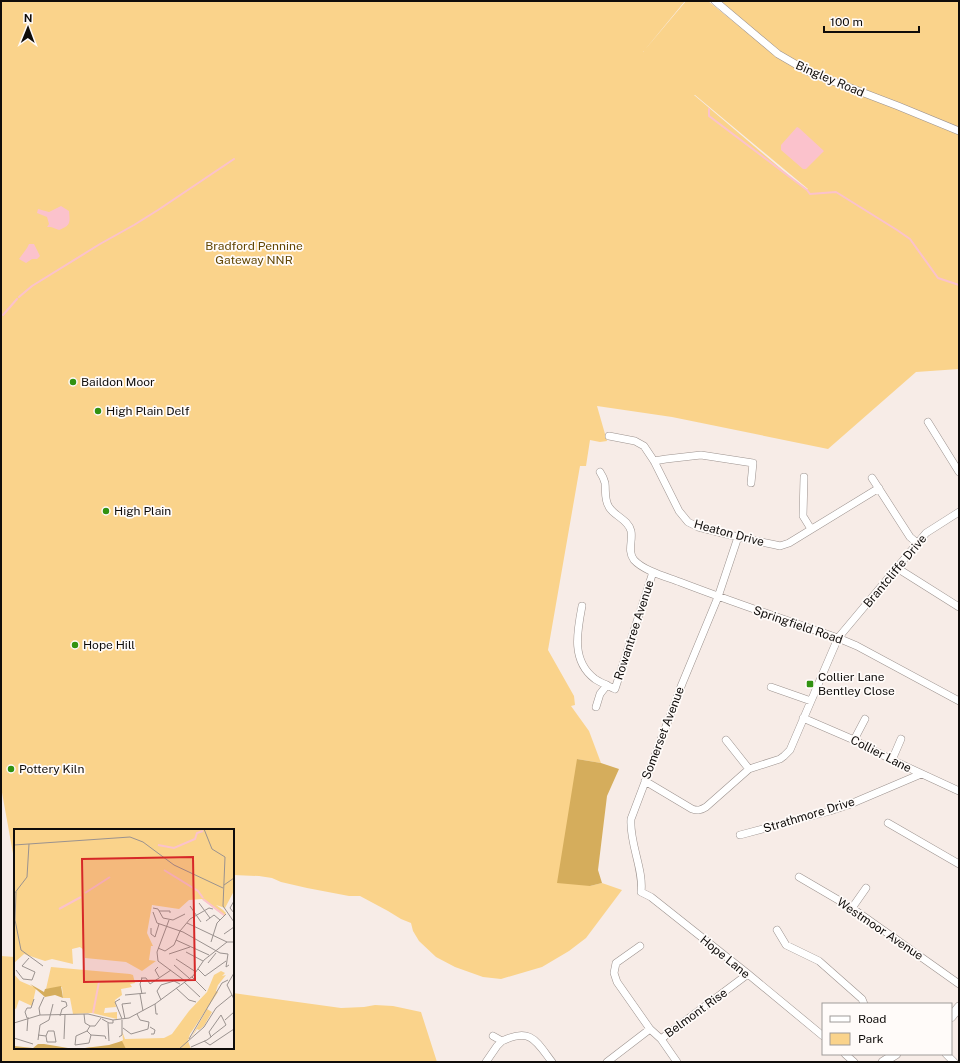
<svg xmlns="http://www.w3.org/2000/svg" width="960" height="1063" font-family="'Public Sans',sans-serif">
  <rect width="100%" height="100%" fill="#f7ece7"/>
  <path fill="#fad38b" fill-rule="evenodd" d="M 1,1 L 685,1 L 643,52 L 686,1 L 708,1 L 776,56 L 715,1 L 959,1 L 959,369 L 916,372 L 828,449 L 672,417 L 597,406 L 607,441 L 600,442 L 590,440 L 586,466 L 580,466 L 548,650 L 574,696 L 575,705 L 571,706 L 589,731 L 601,763 L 577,759 L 590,886 L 602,883 L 622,890 L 586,938 L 569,951 L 542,967 L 501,979 L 483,977 L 455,967 L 436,957 L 419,941 L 413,931 L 411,923 L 401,919 L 388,911 L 360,896 L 349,896 L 307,888 L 281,882 L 272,878 L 259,876 L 233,875 L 233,830 L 15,830 L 14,859 L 1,787 ZM 694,95 L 695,95 L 808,189 L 806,190 Z
    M 1,956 L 15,957 L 15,1048 L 233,1048 L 233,993 L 341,1008 L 364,1007 L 375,1005 L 393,1006 L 421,1012 L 437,1062 L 1,1062 Z"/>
  <path fill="#d5ad5c" d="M 577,759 L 601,763 L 619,769 L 607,796 L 598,870 L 602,883 L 590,886 L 557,883 Z"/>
  <path fill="#fbc2cc" d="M 797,127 L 799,128 L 824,151 L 806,169 L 803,169 L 781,150 L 781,145 Z
    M 61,206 L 69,211 C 70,223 71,225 59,230 L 51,227 L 47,227 L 49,224 L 47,217 L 37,213 L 38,209 L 49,212 Z
    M 29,244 L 34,244 L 40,256 L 37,259 L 32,259 L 26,263 L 19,259 L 27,248 Z"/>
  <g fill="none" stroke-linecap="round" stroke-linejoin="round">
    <path stroke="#fbc2cc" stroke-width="2" d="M 709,109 L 709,116 L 807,190 L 810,194 L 836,192 L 897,230 L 910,239 L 938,278 L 959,285
      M 19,297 L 32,286 L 100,244 L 134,225 L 158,210 L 234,159
      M 3,315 L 17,299"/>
    <defs>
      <path id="minor" d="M 715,1 L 778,54 L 809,72 L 898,106 L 959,131
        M 928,422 L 959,472
        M 609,436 L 635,441 L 644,446 L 654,461 L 679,511 L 688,522 L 698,527 L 738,537 L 776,545 L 780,546 L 789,543 L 879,488
        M 654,461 L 666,459 L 701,455 L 753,463 L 751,483
        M 600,472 C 602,475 604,479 605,483 C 606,491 604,499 609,507 C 614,516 628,519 631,531 C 633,541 627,551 634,560 C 644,571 667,577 680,582 C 732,602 785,620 838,638 L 857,646 L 959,701
        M 804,477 L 803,516 L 811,529
        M 872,478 L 910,537 L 917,543
        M 738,537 L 718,597 L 682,684 L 631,819 C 629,842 644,870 641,892 L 651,897 L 748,974 L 823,1036
        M 897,568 L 959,607
        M 582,606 C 577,632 571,661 595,679 C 601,683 609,686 615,689 L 653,572
        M 771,687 L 811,701
        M 596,707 L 600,694 L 607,685
        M 803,718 L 854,740 L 892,760 L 959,791
        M 726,740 L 749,769
        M 854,740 L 865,719
        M 892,760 L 901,739
        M 645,781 L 692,809 C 698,811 701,810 706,807 L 749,769 L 780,759 L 784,756 L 790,750 L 838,638 L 926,533 L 959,512
        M 888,823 L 959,864
        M 740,835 L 830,811 L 848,805 L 921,774
        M 799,877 L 852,908 L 959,984
        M 852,908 L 866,888
        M 777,930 L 786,945 L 819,961 L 862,999 L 864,1004
        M 640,946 L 616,963 L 614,973 L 617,982 L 650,1029
        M 493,1036 L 502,1041 C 531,1027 536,1041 552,1062
        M 661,1039 L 677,1062
        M 845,1054 L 854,1062
        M 946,1054 L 954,1062
        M 486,1062 L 497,1046 L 502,1041
        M 607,1062 L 650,1029 L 661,1039 L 748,974"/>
      <path id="tertiary" d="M 951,1017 L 959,1007
        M 883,1062 L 896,1054"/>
    </defs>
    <use href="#minor" stroke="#9c928e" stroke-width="8"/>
    <use href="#tertiary" stroke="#9c928e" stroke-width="10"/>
    <use href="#minor" stroke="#fff" stroke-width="7"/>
    <use href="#tertiary" stroke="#fff" stroke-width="9"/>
  </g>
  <g fill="#319211" stroke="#fffbf9" stroke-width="1.5">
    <circle cx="73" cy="382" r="4"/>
    <circle cx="98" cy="411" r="4"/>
    <circle cx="106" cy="511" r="4"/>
    <circle cx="75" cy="645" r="4"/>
    <rect x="806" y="680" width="8" height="8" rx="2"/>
    <circle cx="11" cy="769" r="4"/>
  </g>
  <g text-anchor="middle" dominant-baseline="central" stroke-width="3.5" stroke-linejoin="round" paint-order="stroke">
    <g font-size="12" fill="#0f0c0a" stroke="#fffbf9">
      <text transform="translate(830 79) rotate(23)">Bingley Road</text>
      <text transform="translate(729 533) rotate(15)">Heaton Drive</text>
      <text transform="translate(895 571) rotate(-50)">Brantcliffe Drive</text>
      <text transform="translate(798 625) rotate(19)">Springfield Road</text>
      <text transform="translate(634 630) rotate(-72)">Rowantree Avenue</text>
      <text transform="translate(663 733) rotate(-69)">Somerset Avenue</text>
      <text transform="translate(881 754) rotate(27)">Collier Lane</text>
      <text transform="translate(809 815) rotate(-17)">Strathmore Drive</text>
      <text transform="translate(880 929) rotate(34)">Westmoor Avenue</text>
      <text transform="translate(725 957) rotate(39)">Hope Lane</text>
      <text transform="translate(696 1013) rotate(-36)">Belmont Rise</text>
    </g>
    <g font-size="12" fill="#634704" stroke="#fffbf9">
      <text x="254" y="246">Bradford Pennine<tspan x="254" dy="14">Gateway NNR</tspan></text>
    </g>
    <g font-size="12" fill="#0f0c0a" stroke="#fffbf9" text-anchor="start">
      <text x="81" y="382">Baildon Moor</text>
      <text x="106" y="411">High Plain Delf</text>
      <text x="114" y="511">High Plain</text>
      <text x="83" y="645">Hope Hill</text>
      <text x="818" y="677">Collier Lane<tspan x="818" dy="14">Bentley Close</tspan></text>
      <text x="19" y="769">Pottery Kiln</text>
    </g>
  </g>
  <g transform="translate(14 829)">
    <rect width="220" height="220" fill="#f7ece7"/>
    <path d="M 0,0 L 220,0 L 220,62 L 211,79 L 202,76 L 209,81 L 212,84 L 210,87 L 188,70 L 175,71 L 165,80 L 138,76 L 133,104 L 139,117 L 137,117 L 135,131 L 142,132 L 128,142 L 112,133 L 71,129 L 70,121 L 66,118 L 58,120 L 59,135 L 38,130 L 31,132 L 10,125 L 0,134 ZM 37,138 L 116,145 L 119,146 L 121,154 L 116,155 L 118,158 L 107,160 L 108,166 L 101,171 L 102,178 L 91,179 L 90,184 L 103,183 L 103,190 L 78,184 L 59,185 L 56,169 L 49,169 L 48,158 L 32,160 ZM 207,142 L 211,144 L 208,147 L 212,146 L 204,156 L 202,162 L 204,163 L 176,205 L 174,212 L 177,220 L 27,220 L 30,216 L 58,220 L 98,217 L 109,211 L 108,202 L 111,210 L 150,209 L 158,205 L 175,182 L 193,163 L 200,146 ZM 0,145 L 6,152 L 22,159 L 18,177 L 5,171 L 2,180 L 0,179 ZM 193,180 L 198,183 L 190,197 L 185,201 L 183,200 L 177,209 Z" fill="#fad38b"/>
    <path d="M 16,155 L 30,163 L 31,160 L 47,157 L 49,169 L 41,166 L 31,168 ZM 108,212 L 112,220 L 63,220 L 95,216 ZM 24,215 L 30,215 L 60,220 L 0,220 L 0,217 L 19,219 Z" fill="#d5ad5c"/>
    <path fill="none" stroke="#fbc2cc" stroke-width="2" d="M 144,16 L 160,19 L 181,10 L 183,4 L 189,2M 150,41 L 184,62 L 189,69M 71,64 L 96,48M 189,70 L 210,86M 45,80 L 67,68M 79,184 L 85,153"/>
    <path fill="none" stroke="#9a928f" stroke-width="1" d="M 190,0 L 198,20 L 211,28 L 209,77 L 220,93M 0,16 L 116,8 L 129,13 L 160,36 L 209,59M 210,56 L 220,49M 2,63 L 1,91 L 7,121 L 29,137M 0,65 L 13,48 L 15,15M 220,72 L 216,79 L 220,84M 185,74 L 196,89M 176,77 L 187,93M 139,79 L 144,80 L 149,89 L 159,91 L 171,85M 145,82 L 156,82 L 156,84M 139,83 L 143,94 L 169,103 L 206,124 L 214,125M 155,91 L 143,123 L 144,132 L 171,152M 192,92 L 200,86 L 206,91M 173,94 L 213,113M 137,99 L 137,105 L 141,108 L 145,95M 210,105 L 220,98M 162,111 L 195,126M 197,113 L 203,94 L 212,85M 144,119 L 151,122 L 160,116 L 166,102 L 176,90 L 195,79 L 199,80M 172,123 L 189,132M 155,125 L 176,118M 214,125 L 212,138 L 215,136M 162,130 L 182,143M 194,134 L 202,124M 160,136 L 175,149M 144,138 L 141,141 L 145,148M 184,140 L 191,147 L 212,132M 2,141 L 9,150 L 18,151 L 21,143 L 8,137 L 15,129M 220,144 L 213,156 L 220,170M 178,148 L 192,162M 127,149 L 132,149 L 136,155 L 157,141M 170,153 L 186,168M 162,159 L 175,171 L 182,173M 126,165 L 129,182M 128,165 L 126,155 L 128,149M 111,166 L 132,164M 106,170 L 101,173 L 108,190M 147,171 L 143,162 L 147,156 L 160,152 L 166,155M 141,175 L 142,185 L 144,185M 70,185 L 71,194 L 76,197M 26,186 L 25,179 L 30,168M 46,187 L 48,180 L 53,177 L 52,173 L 47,172M 13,189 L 11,183 L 13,179 L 17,179 L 20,170M 88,190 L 95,194 L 99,194 L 99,191M 111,190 L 108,175 L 117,174M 211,191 L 220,183M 0,194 L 26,186 L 74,185 L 99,191 L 115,189 L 141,175 L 179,147 L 190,131 L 213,113 L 220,113M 94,194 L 95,212M 76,197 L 81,197 L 87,189M 136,198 L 141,201 L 140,205 L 137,205M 109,199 L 117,205 L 134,200 L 135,193 L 126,191 L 123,185M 13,202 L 14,188M 73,202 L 77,206 L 75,214 L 61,216 L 62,207 L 73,202 L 76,197M 24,206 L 32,207 L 33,213 L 42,213 L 40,202 L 34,202 L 32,207M 77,206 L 91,207 L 92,210M 105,208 L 108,206 L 108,191M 0,209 L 19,215M 50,210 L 51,186M 175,210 L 208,154 L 214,151M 24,211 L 26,196 L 35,191 L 39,175M 190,212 L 196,216 L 220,200M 177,218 L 193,211 L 197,208 L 199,206 L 212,196 L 207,186 L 195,203 L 197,208M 165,220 L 190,198 L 202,179 L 218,166"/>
    <path fill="#d62828" fill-opacity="0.15" stroke="#d62828" stroke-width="2" d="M 179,28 L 181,151 L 70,153 L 68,30 Z"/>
    <rect width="220" height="220" fill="none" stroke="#0f0c0a" stroke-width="2"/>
  </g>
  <rect width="960" height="1063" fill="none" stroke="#0f0c0a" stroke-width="4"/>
  <rect x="822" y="1003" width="130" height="52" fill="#fffbf9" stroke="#9f9b99"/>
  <rect x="830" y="1016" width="20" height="6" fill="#ffffff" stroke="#9f9b99"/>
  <text x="858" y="1023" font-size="12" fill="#0f0c0a">Road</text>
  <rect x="830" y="1033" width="20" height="12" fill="#fad38b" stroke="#9f9b99"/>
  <text x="858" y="1043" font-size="12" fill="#0f0c0a">Park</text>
  <g transform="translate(28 28) rotate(1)" stroke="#fffbf9" stroke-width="3" paint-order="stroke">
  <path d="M0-3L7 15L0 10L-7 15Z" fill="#0f0c0a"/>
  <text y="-6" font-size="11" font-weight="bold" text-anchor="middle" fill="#0f0c0a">N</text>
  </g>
  <path d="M824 26v6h95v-6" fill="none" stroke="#0f0c0a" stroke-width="2"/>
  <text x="830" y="26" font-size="12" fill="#0f0c0a" stroke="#fffbf9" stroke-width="3" paint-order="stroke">100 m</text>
</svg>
